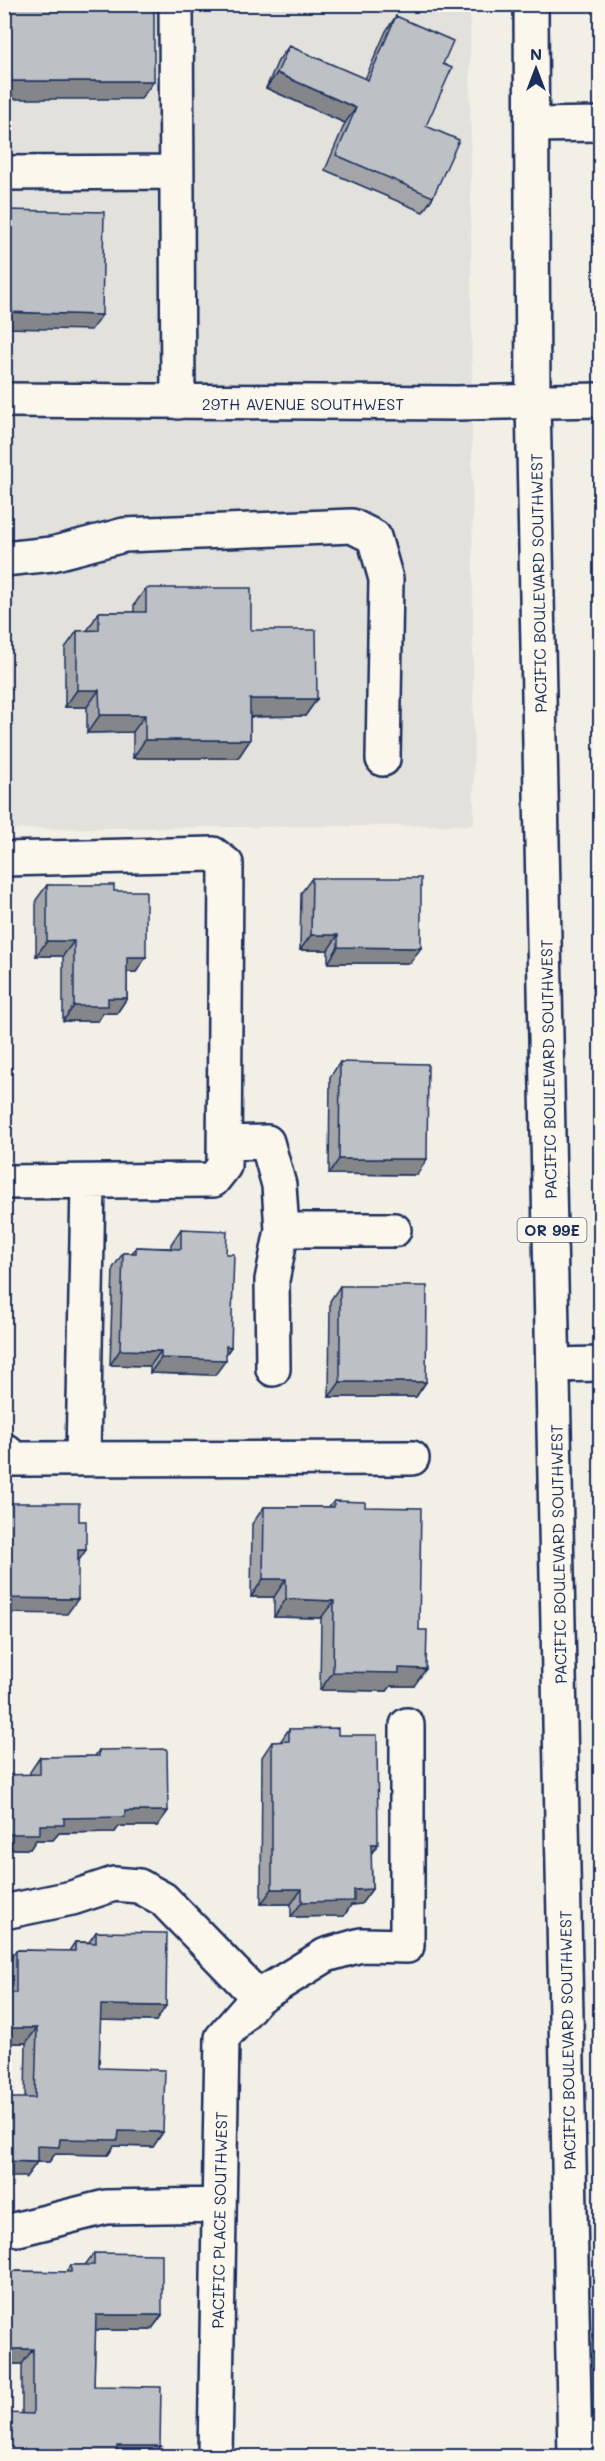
<svg xmlns="http://www.w3.org/2000/svg" width="605" height="2461" font-family="Mali,sans-serif">
  <rect width="100%" height="100%" fill="#f2efe6"/>
  <filter id="ink" filterUnits="userSpaceOnUse"><feTurbulence type="fractalNoise" baseFrequency=".0167" numOctaves="2"/><feDisplacementMap in="SourceGraphic" scale="12" xChannelSelector="R" yChannelSelector="G"/><feConvolveMatrix kernelMatrix="1 2 1 2 8 2 1 2 1" color-interpolation-filters="sRGB"/></filter>
  <g filter="url(#ink)">
    <path fill="#e2e1dc" d="M 4,5 L 470,5 L 474,825 L 5,829 Z"/>
    <g fill="none" stroke-linecap="round" stroke-linejoin="round">
      <defs>
        <path id="minor" d="M 176,4 L 178,402
          M 533,125 L 600,124
          M 4,173 L 176,172
          M 4,400 L 456,403 L 600,400
          M 4,559 L 52,554 L 124,535 L 352,526 L 374,537 L 386,579 L 383,759
          M 4,859 L 213,854 L 226,864 L 224,1166 L 213,1180 L 4,1182
          M 225,1143 L 267,1142 L 279,1185 L 282,1230 L 272,1280 L 273,1369
          M 282,1230 L 394,1230
          M 554,1365 L 600,1364
          M 4,1450 L 15,1459 L 412,1458
          M 83,1459 L 88,1183
          M 4,1912 L 72,1898 L 114,1884 L 139,1886 L 163,1899 L 258,1997
          M 18,2229 L 106,2207 L 219,2205
          M 575,2436 L 600,2436
          M 215,2456 L 222,2038 L 258,1997 L 326,1955 L 361,1945 L 407,1946 L 407,1725"/>
        <path id="major" d="M 531,4 L 533,401 L 575,2456"/>
      </defs>
      <use href="#minor" stroke="#1b2f5e" stroke-width="38"/>
      <use href="#major" stroke="#1b2f5e" stroke-width="38"/>
      <use href="#minor" stroke="#fbf7ec" stroke-width="33"/>
      <use href="#major" stroke="#fbf7ec" stroke-width="33"/>
    </g>
    <path fill="#a3a5a9" stroke="#1b2f5e" stroke-width="1.5" d="M 396,16 L 443,64 L 426,126 L 433,197 L 423,212 L 325,170 L 345,123 L 266,88 L 278,61 L 289,46 L 365,79 L 386,31 Z
      M 146,588 L 251,630 L 317,699 L 305,716 L 250,717 L 250,740 L 238,758 L 133,758 L 133,732 L 87,733 L 87,707 L 65,707 L 65,648 L 77,631 L 87,631 L 99,612 L 134,612 L 134,605 Z
      M 312,878 L 410,963 L 328,963 L 328,950 L 300,950 L 301,893 Z
      M 47,885 L 114,891 L 146,957 L 136,972 L 127,972 L 127,998 L 117,1013 L 103,1013 L 98,1021 L 63,1021 L 63,956 L 36,956 L 36,900 Z
      M 340,1062 L 417,1175 L 329,1174 L 330,1077 Z
      M 181,1229 L 226,1254 L 231,1347 L 226,1354 L 215,1375 L 150,1373 L 150,1366 L 110,1365 L 113,1268 L 123,1253 L 132,1253 L 136,1247 L 171,1248 L 171,1244 Z
      M 340,1286 L 426,1382 L 416,1397 L 329,1397 L 330,1301 Z
      M 334,1501 L 365,1507 L 414,1686 L 391,1686 L 387,1691 L 320,1690 L 321,1618 L 274,1617 L 274,1597 L 251,1597 L 252,1524 L 264,1507 L 329,1507 Z
      M 289,1729 L 378,1844 L 371,1854 L 372,1889 L 361,1904 L 351,1905 L 344,1916 L 291,1917 L 291,1904 L 261,1904 L 262,1757 L 272,1742 L 280,1742 Z
      M 99,1750 L 168,1811 L 157,1826 L 119,1826 L 115,1832 L 59,1833 L 53,1840 L 36,1840 L 30,1849 L 4,1849 L 30,1775 L 30,1772 L 40,1757 L 95,1756 Z
      M 96,1932 L 156,2021 L 100,2020 L 99,2068 L 163,2132 L 153,2147 L 114,2146 L 108,2155 L 55,2154 L 49,2162 L 37,2162 L 26,2177 L 25,2098 L 26,2043 L 4,2043 L 4,1996 L 6,1994 L 6,1965 L 16,1950 L 69,1951 L 75,1942 L 89,1942 Z
      M 94,2253 L 162,2315 L 151,2330 L 95,2330 L 94,2386 L 160,2446 L 22,2414 L 22,2364 L 4,2364 L 4,2278 L 7,2278 L 11,2271 L 66,2272 L 71,2265 L 85,2265 Z"/>
    <path fill="#848689" stroke="#1b2f5e" stroke-width="1.5" d="M 277,73 L 356,108 L 345,123 L 266,88 Z
      M 4,81 L 154,81 L 141,99 L 4,99 Z
      M 4,312 L 102,315 L 91,330 L 4,328 Z
      M 77,690 L 99,690 L 87,707 L 65,707 Z
      M 250,699 L 317,699 L 305,716 L 238,717 Z
      M 100,715 L 145,715 L 133,732 L 87,733 Z
      M 145,740 L 250,740 L 238,758 L 133,758 Z
      M 311,935 L 338,935 L 328,950 L 300,950 Z
      M 47,941 L 74,941 L 63,956 L 36,956 Z
      M 338,947 L 421,948 L 410,963 L 328,963 Z
      M 127,957 L 146,957 L 136,972 L 117,972 Z
      M 108,998 L 127,998 L 117,1013 L 103,1013 L 98,1021 L 63,1021 L 74,1006 Z
      M 339,1159 L 427,1159 L 417,1175 L 329,1174 Z
      M 226,1346 L 231,1347 L 222,1360 L 226,1360 L 215,1375 L 150,1373 L 161,1358 Z
      M 120,1350 L 161,1351 L 150,1366 L 110,1365 Z
      M 340,1382 L 426,1382 L 416,1397 L 329,1397 Z
      M 78,1550 L 86,1550 L 75,1566 Z
      M 263,1579 L 286,1579 L 274,1597 L 251,1597 Z
      M 4,1598 L 78,1599 L 67,1614 L 4,1613 Z
      M 286,1599 L 334,1601 L 321,1618 L 274,1617 Z
      M 399,1668 L 426,1669 L 414,1686 L 391,1686 L 387,1691 L 320,1690 L 333,1672 Z
      M 125,1811 L 168,1811 L 157,1826 L 119,1826 L 115,1832 L 59,1833 L 53,1840 L 36,1840 L 30,1849 L 4,1849 L 4,1834 L 40,1825 L 64,1818 Z
      M 371,1844 L 378,1844 L 367,1859 Z
      M 272,1889 L 302,1889 L 291,1904 L 261,1904 Z
      M 372,1889 L 361,1904 L 351,1905 L 344,1916 L 291,1917 L 302,1902 L 354,1890 Z
      M 101,2005 L 166,2006 L 156,2021 L 90,2020 Z
      M 6,2028 L 37,2028 L 26,2043 L 4,2043 L 4,2030 Z
      M 119,2131 L 163,2132 L 153,2147 L 114,2146 L 108,2155 L 55,2154 L 49,2162 L 27,2162 L 37,2146 L 60,2139 Z
      M 4,2161 L 37,2162 L 26,2177 L 4,2177 Z
      M 96,2315 L 162,2315 L 151,2330 L 85,2330 Z
      M 4,2349 L 33,2349 L 22,2364 L 4,2364 Z
      M 117,2446 L 160,2446 L 153,2457 L 56,2457 L 57,2455 Z"/>
    <path fill="#bdc0c4" stroke="#1b2f5e" stroke-width="1.5" d="M 4,4 L 154,4 L 154,81 L 4,81 Z
      M 396,16 L 453,41 L 443,64 L 452,68 L 426,126 L 459,140 L 433,197 L 336,155 L 356,108 L 277,73 L 289,46 L 368,80 Z
      M 4,210 L 104,212 L 102,315 L 4,312 Z
      M 146,588 L 251,588 L 251,630 L 316,630 L 317,699 L 250,699 L 250,740 L 145,740 L 145,715 L 100,715 L 99,690 L 77,690 L 77,631 L 99,630 L 99,612 L 146,612 Z
      M 312,878 L 421,878 L 421,948 L 338,947 L 338,935 L 311,935 Z
      M 47,885 L 114,885 L 114,891 L 146,891 L 146,957 L 127,957 L 127,998 L 108,998 L 108,1006 L 74,1006 L 74,941 L 47,941 Z
      M 340,1062 L 428,1064 L 427,1159 L 339,1159 Z
      M 181,1229 L 227,1231 L 226,1254 L 234,1254 L 231,1347 L 226,1346 L 226,1360 L 161,1358 L 161,1351 L 120,1350 L 123,1253 L 136,1253 L 136,1247 L 181,1249 Z
      M 340,1286 L 427,1286 L 426,1382 L 340,1382 Z
      M 334,1501 L 365,1502 L 365,1507 L 421,1508 L 419,1630 L 427,1630 L 426,1669 L 399,1668 L 399,1673 L 333,1672 L 334,1601 L 286,1599 L 286,1579 L 263,1579 L 264,1507 L 334,1507 Z
      M 4,1503 L 79,1503 L 79,1521 L 86,1521 L 86,1550 L 78,1550 L 78,1599 L 4,1598 Z
      M 338,1728 L 338,1735 L 377,1735 L 378,1844 L 371,1844 L 372,1889 L 354,1890 L 354,1901 L 302,1902 L 302,1889 L 272,1889 L 272,1742 L 289,1741 L 289,1729 Z
      M 167,1749 L 168,1811 L 125,1811 L 125,1817 L 64,1818 L 64,1825 L 40,1825 L 40,1834 L 4,1834 L 4,1775 L 40,1774 L 40,1757 L 99,1756 L 99,1750 Z
      M 96,1932 L 167,1933 L 166,2006 L 101,2005 L 99,2068 L 165,2070 L 163,2132 L 119,2131 L 118,2140 L 60,2139 L 59,2147 L 37,2146 L 37,2162 L 4,2161 L 4,2098 L 35,2098 L 37,2028 L 6,2028 L 6,1993 L 16,1993 L 16,1950 L 75,1951 L 75,1942 L 96,1943 Z
      M 94,2253 L 162,2254 L 162,2315 L 96,2315 L 94,2386 L 161,2387 L 160,2446 L 117,2446 L 117,2455 L 57,2455 L 57,2457 L 4,2457 L 4,2413 L 33,2414 L 33,2349 L 4,2349 L 4,2278 L 11,2278 L 11,2271 L 71,2272 L 71,2265 L 94,2265 Z"/>
  </g>
  <g text-anchor="middle" dominant-baseline="central" stroke-width="4.5" stroke-linejoin="round" paint-order="stroke">
    <rect fill="#fbf7ec" stroke="#5e6b89" stroke-width="1.5" x="517.5" y="1218" width="69" height="24" rx="4.5"/>
    <g font-size="15" font-weight="bold" fill="#1b2f5e">
      <text x="552" y="1230">OR 99E</text>
    </g>
    <g font-size="16" fill="#1b2f5e" stroke="#fbf7ec">
      <text x="303" y="403">29TH AVENUE SOUTHWEST</text>
      <text transform="translate(538 583) rotate(-91)">PACIFIC BOULEVARD SOUTHWEST</text>
      <text transform="translate(548 1069) rotate(-91)">PACIFIC BOULEVARD SOUTHWEST</text>
      <text transform="translate(558 1554) rotate(-91)">PACIFIC BOULEVARD SOUTHWEST</text>
      <text transform="translate(567 2040) rotate(-91)">PACIFIC BOULEVARD SOUTHWEST</text>
      <text transform="translate(219 2220) rotate(-89)">PACIFIC PLACE SOUTHWEST</text>
    </g>
  </g>
  <rect width="605" height="2461" fill="none" stroke="#fbf7ec" stroke-width="24"/>
  <rect x="12" y="12" width="581" height="2437" fill="none" stroke="#1b2f5e" stroke-width="2" filter="url(#ink)"/>
  <g transform="translate(536 69)" stroke="#fbf7ec" stroke-width="4.5" paint-order="stroke">
  <path d="M0-4.5L10 22L0 15L-10 22Z" fill="#1b2f5e"/>
  <text y="-9" font-size="16" font-weight="bold" text-anchor="middle" fill="#1b2f5e">N</text>
  </g>
</svg>
